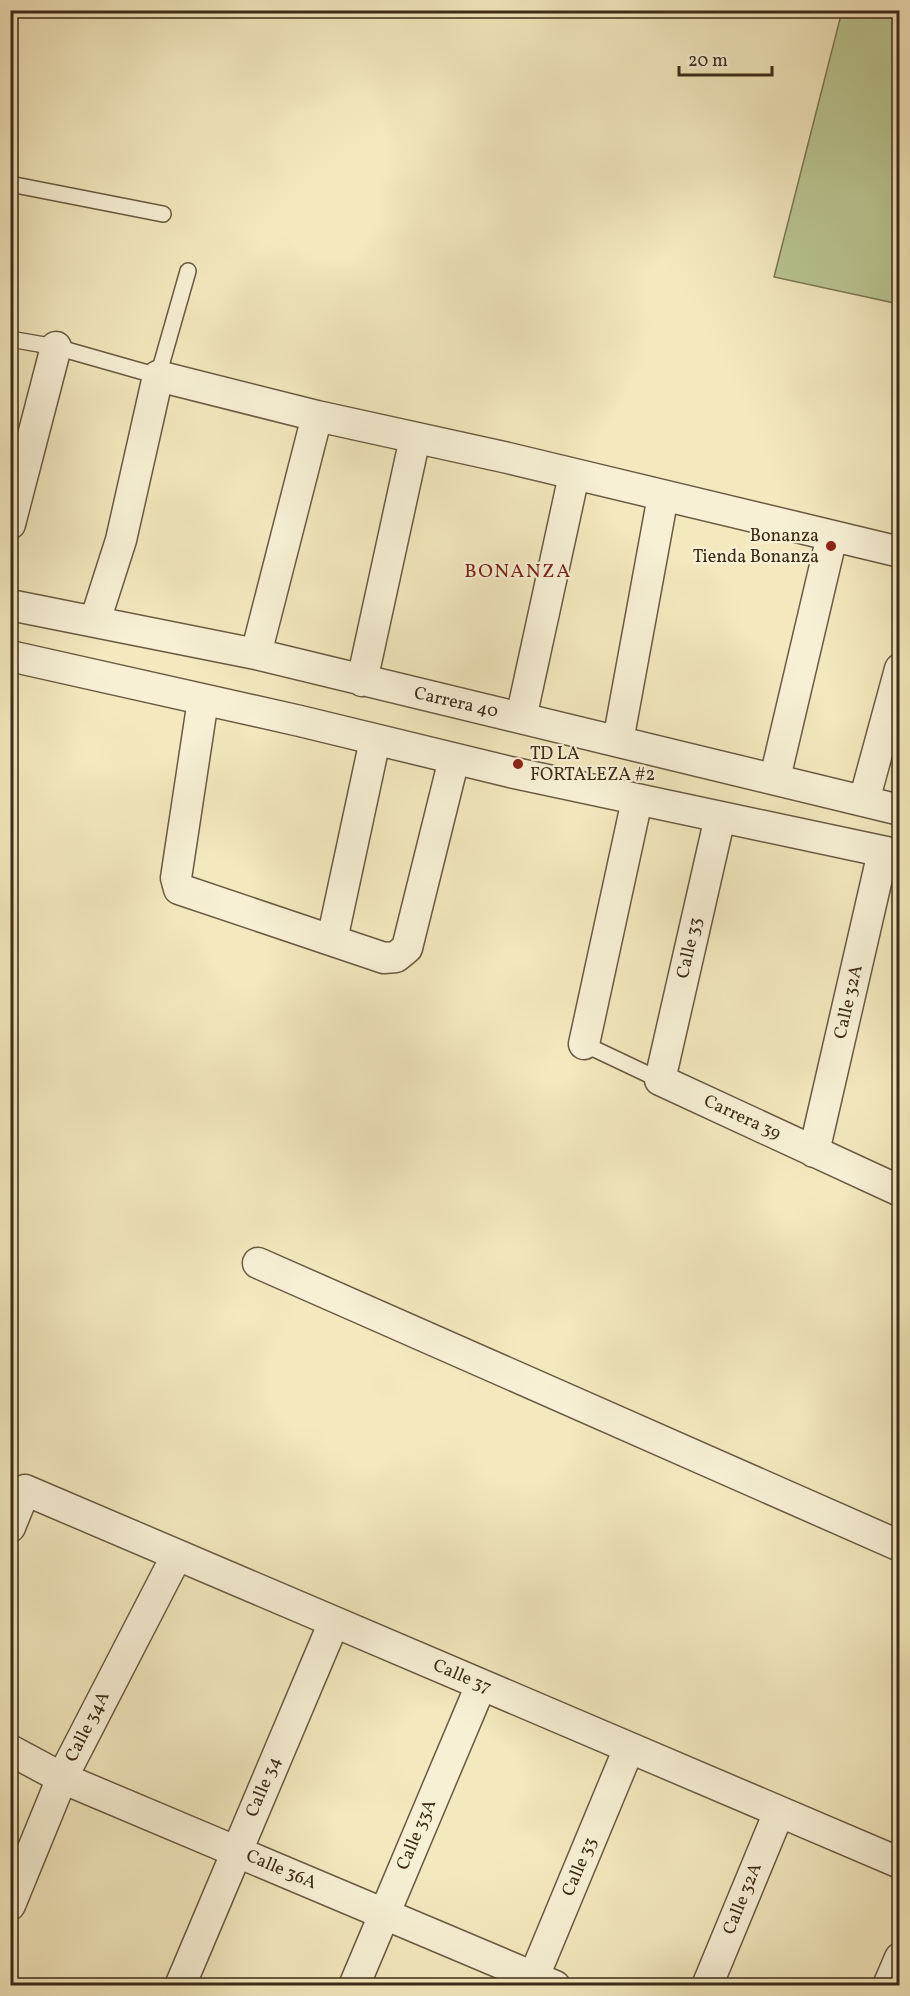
<svg xmlns="http://www.w3.org/2000/svg" width="910" height="1996" font-family="Vollkorn,serif">
  <rect width="100%" height="100%" fill="#f3e8be"/>
  <filter id="stains"><feTurbulence type="fractalNoise" baseFrequency=".00333" numOctaves="4"/><feColorMatrix values="0 0 0 0 .2 0 0 0 0 .09 0 0 0 0 .02 0 0 0 .5 -.17"/></filter>
  <radialGradient id="worn" r=".72"><stop offset=".6" stop-color="#630" stop-opacity="0"/><stop offset="1" stop-color="#630" stop-opacity=".3"/></radialGradient>
  <path fill="#bac692" stroke="#7b7854" stroke-width="1.5" d="M 842,11 L 899,11 L 899,304 L 774,277 Z"/>
  <g fill="none" stroke-linecap="round" stroke-linejoin="round">
    <defs>
      <path id="service" d="M 10,184 L 163,214
        M 10,339 L 56,347 L 158,376 L 188,271
        M 584,1044 L 660,1080"/>
      <path id="minor" d="M 10,524 L 56,347
        M 10,605 L 256,654 L 900,810
        M 95,621 L 121,540 L 158,376 L 317,416 L 508,458 L 900,552
        M 256,654 L 317,416
        M 10,656 L 300,721 L 510,772 L 900,855
        M 362,681 L 415,438
        M 203,700 L 176,878 L 179,889 L 384,958 L 396,957 L 407,948 L 454,759
        M 521,718 L 574,475
        M 618,741 L 663,496
        M 775,778 L 832,536
        M 864,801 L 900,669
        M 720,817 L 660,1080 L 900,1191
        M 332,940 L 375,740
        M 584,1044 L 637,800
        M 814,1152 L 883,852
        M 258,1263 L 900,1546
        M 10,1527 L 25,1490 L 900,1863
        M 10,1750 L 62,1778 L 555,1986
        M 10,1905 L 62,1778 L 177,1555
        M 180,1986 L 334,1622
        M 354,1986 L 481,1685
        M 530,1986 L 629,1748
        M 707,1986 L 779,1812
        M 888,1986 L 900,1958"/>
    </defs>
    <use href="#service" stroke="#6a5a41" stroke-width="18"/>
    <use href="#minor" stroke="#6a5a41" stroke-width="33"/>
    <use href="#service" stroke="#f7f0d5" stroke-width="15"/>
    <use href="#minor" stroke="#f7f0d5" stroke-width="30"/>
  </g>
  <g fill="#8f2418" stroke="#f7f0d5" stroke-width="2">
    <circle cx="831" cy="546" r="6"/>
    <circle cx="518" cy="764" r="6"/>
  </g>
  <g text-anchor="middle" dominant-baseline="central" stroke-width="4.5" stroke-linejoin="round" paint-order="stroke">
    <g font-size="18" fill="#3c2b17" stroke="#f7f0d5" text-anchor="end">
      <text x="819" y="536">Bonanza<tspan x="819" dy="21">Tienda Bonanza</tspan></text>
      <text x="530" y="754" text-anchor="start">TD LA<tspan x="530" dy="21">FORTALEZA #2</tspan></text>
    </g>
    <g font-size="18" fill="#3c2b17" stroke="#f7f0d5">
      <text transform="translate(456 703) rotate(13)">Carrera 40</text>
      <text transform="translate(690 948) rotate(-77)">Calle 33</text>
      <text transform="translate(849 1002) rotate(-77)">Calle 32A</text>
      <text transform="translate(742 1118) rotate(25)">Carrera 39</text>
      <text transform="translate(462 1677) rotate(23)">Calle 37</text>
      <text transform="translate(88 1727) rotate(-63)">Calle 34A</text>
      <text transform="translate(264 1787) rotate(-67)">Calle 34</text>
      <text transform="translate(417 1835) rotate(-67)">Calle 33A</text>
      <text transform="translate(580 1867) rotate(-67)">Calle 33</text>
      <text transform="translate(281 1870) rotate(23)">Calle 36A</text>
      <text transform="translate(743 1899) rotate(-68)">Calle 32A</text>
    </g>
    <g font-size="20" letter-spacing="1.5" fill="#7a1f14" stroke="#f7f0d5">
      <text x="518" y="572">BONANZA</text>
    </g>
  </g>
  <rect width="910" height="1996" fill="none" stroke="#f3e8be" stroke-width="36"/>
  <rect x="12" y="12" width="886" height="1972" fill="none" stroke="#3c2b17" stroke-width="3"/>
  <rect x="18" y="18" width="874" height="1960" fill="none" stroke="#3c2b17" stroke-width="1.5"/>
  <path d="M679 66v9h93v-9" fill="none" stroke="#3c2b17" stroke-width="3"/>
  <text x="688" y="66" font-size="18" fill="#3c2b17" stroke="#f7f0d5" stroke-width="4.5" paint-order="stroke">20 m</text>
  <rect width="100%" height="100%" filter="url(#stains)"/>
  <rect width="100%" height="100%" fill="url(#worn)"/>
</svg>
